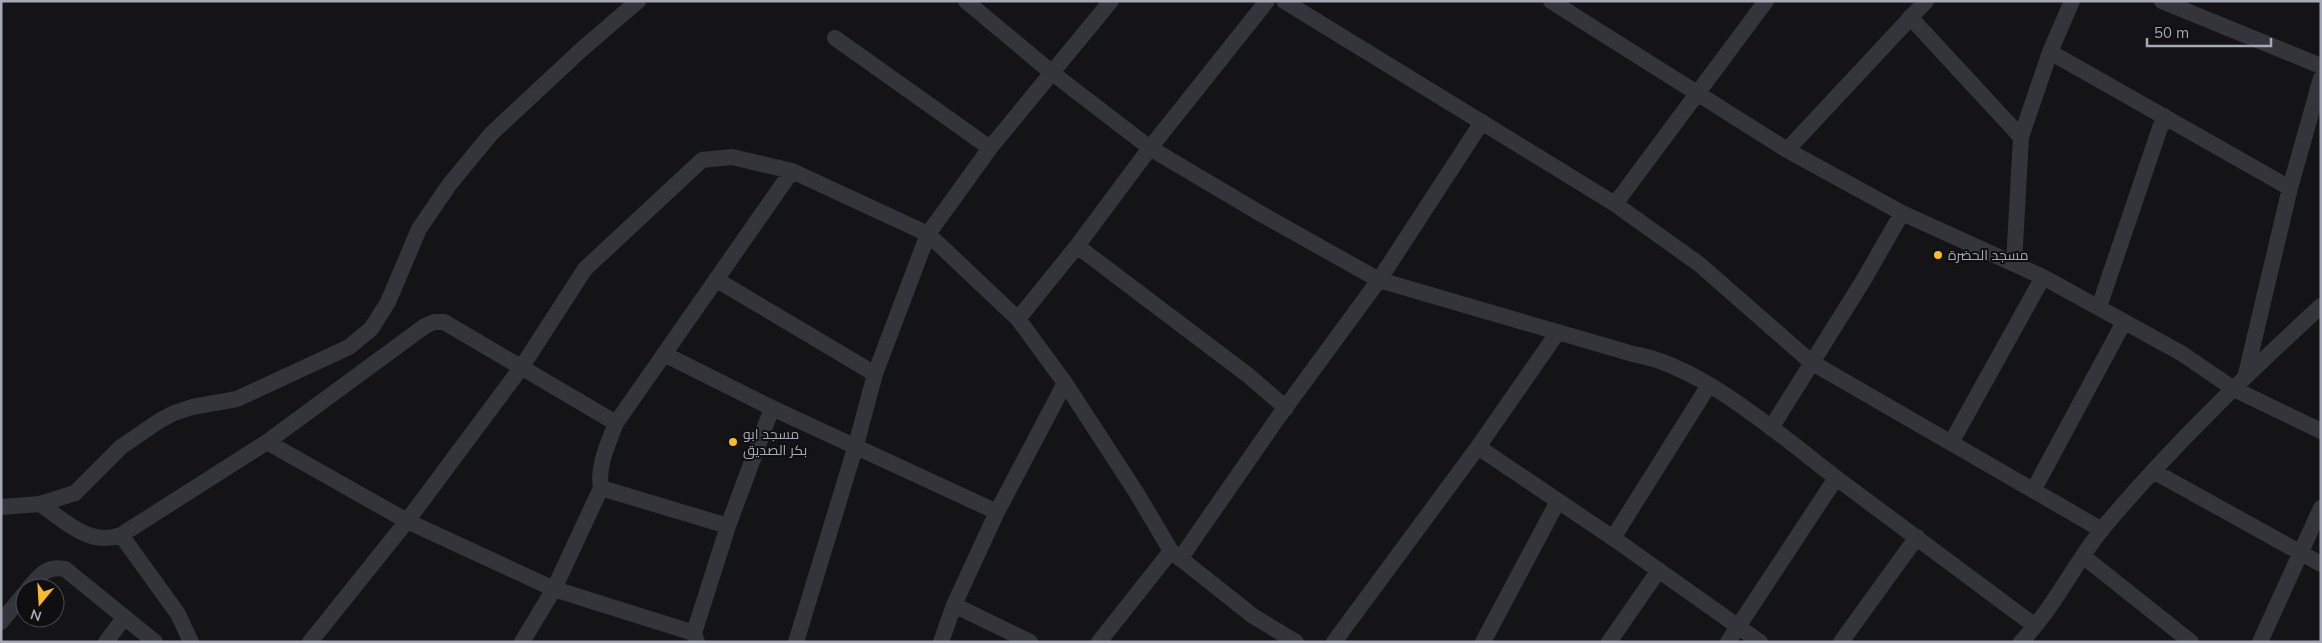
<svg xmlns="http://www.w3.org/2000/svg" width="2322" height="643" font-family="Mulish,Cairo,sans-serif">
  <rect width="100%" height="100%" fill="#141315"/>
  <g fill="none" stroke-linecap="round" stroke-linejoin="round">
    <path stroke="#34353b" stroke-width="16" d="M 966,1 L 1051,72 L 1150,148 L 1263,215 L 1379,280 L 1633,354 C 1701,365 1780,435 1835,477 C 1901,526 1968,576 2035,626
      M 1284,1 L 1615,204 L 1699,264 L 1811,362 L 2102,530
      M 1551,1 L 1787,150 L 1902,213 L 2043,277 L 2181,353 L 2234,389 L 2321,431
      M 2162,1 L 2321,66
      M 1910,17 L 2021,137
      M 835,38 L 990,148
      M 2050,52 L 2290,188
      M 1787,150 L 1926,1
      M 1615,204 L 1766,1
      M 1077,246 L 1249,376 L 1286,408
      M 2014,263 L 2021,137 L 2050,52 L 2072,1
      M 717,280 L 875,374
      M 2099,307 L 2164,116
      M 1018,319 L 1077,246 L 1150,148 L 1267,1
      M 664,354 L 772,408 L 997,512
      M 2246,374 L 2290,188 L 2321,78
      M 1771,428 L 1863,281 L 1902,213
      M 1952,441 L 2043,277
      M 267,442 L 407,521 L 554,589 L 694,633 L 697,642
      M 1478,447 L 1613,538 L 1760,642
      M 2153,471 L 2321,564
      M 601,488 L 728,526
      M 2034,489 L 2124,322
      M 40,504 C 65,521 90,547 121,535 L 267,442 L 425,326 L 434,322 L 444,322 L 616,423
      M 1,507 L 40,504 L 75,493 L 121,447 L 159,421 L 174,413 L 192,407 L 237,399 L 349,347 L 371,329 L 388,302 L 419,229 L 449,185 L 491,134 L 581,50 L 638,1
      M 121,535 L 178,614 L 191,642
      M 1613,538 L 1709,385
      M 2084,557 L 2191,642
      M 1180,559 L 1277,419 L 1379,280 L 1482,122
      M 29,588 C 40,575 47,565 65,569 L 155,642
      M 954,605 L 1030,642
      M 1,622 L 25,593
      M 694,633 L 728,526 L 772,408
      M 106,642 L 124,618
      M 310,642 L 407,521 L 521,368 L 585,269 L 702,160 L 732,157 L 792,171 L 928,234 L 1018,319 L 1065,383 L 1136,492 L 1171,551 L 1253,616 L 1296,642
      M 522,642 L 554,589 L 601,488 C 597,466 608,444 616,423 L 792,171
      M 796,642 L 856,445 L 875,374 L 928,234 L 990,148 L 1111,1
      M 941,642 L 954,605 L 997,512 L 1065,383
      M 1099,642 L 1171,551
      M 1334,642 L 1478,447 L 1558,332
      M 1483,642 L 1558,501
      M 1609,642 L 1659,570
      M 1728,642 L 1836,478
      M 1841,642 L 1917,537
      M 2021,642 C 2054,608 2074,564 2103,528 C 2170,448 2245,376 2321,306
      M 2260,642 L 2321,508"/>
  </g>
  <g fill="#f9bb28" stroke="#0f0f10" stroke-width="2">
    <circle cx="1938" cy="255" r="5"/>
    <circle cx="733" cy="442" r="5"/>
  </g>
  <g text-anchor="middle" dominant-baseline="central" stroke-width="4" stroke-linejoin="round" paint-order="stroke">
    <g font-size="14" fill="#a5a9b6" stroke="#0f0f10" text-anchor="start">
      <text x="1948" y="255">مسجد الحضرة</text>
      <text x="743" y="434">مسجد ابو<tspan x="743" dy="16">بكر الصديق</tspan></text>
    </g>
  </g>
  <rect width="2322" height="643" fill="none" stroke="#a5a9b6" stroke-width="5"/>
  <g transform="translate(40 603) rotate(198)"><circle r="24" fill="#0f0f10" stroke="#4b4d52"/>
  <path d="M0-4L9 19L0 12L-9 19Z" fill="#f9bb28"/>
  <text y="-8" font-size="14" font-weight="bold" text-anchor="middle" fill="#a5a9b6">N</text>
  </g>
  <path d="M2147 38v8h124v-8" fill="none" stroke="#a5a9b6" stroke-width="2.5"/>
  <text x="2154" y="38" font-size="15" fill="#a5a9b6" stroke="#0f0f10" stroke-width="4" paint-order="stroke">50 m</text>
</svg>
